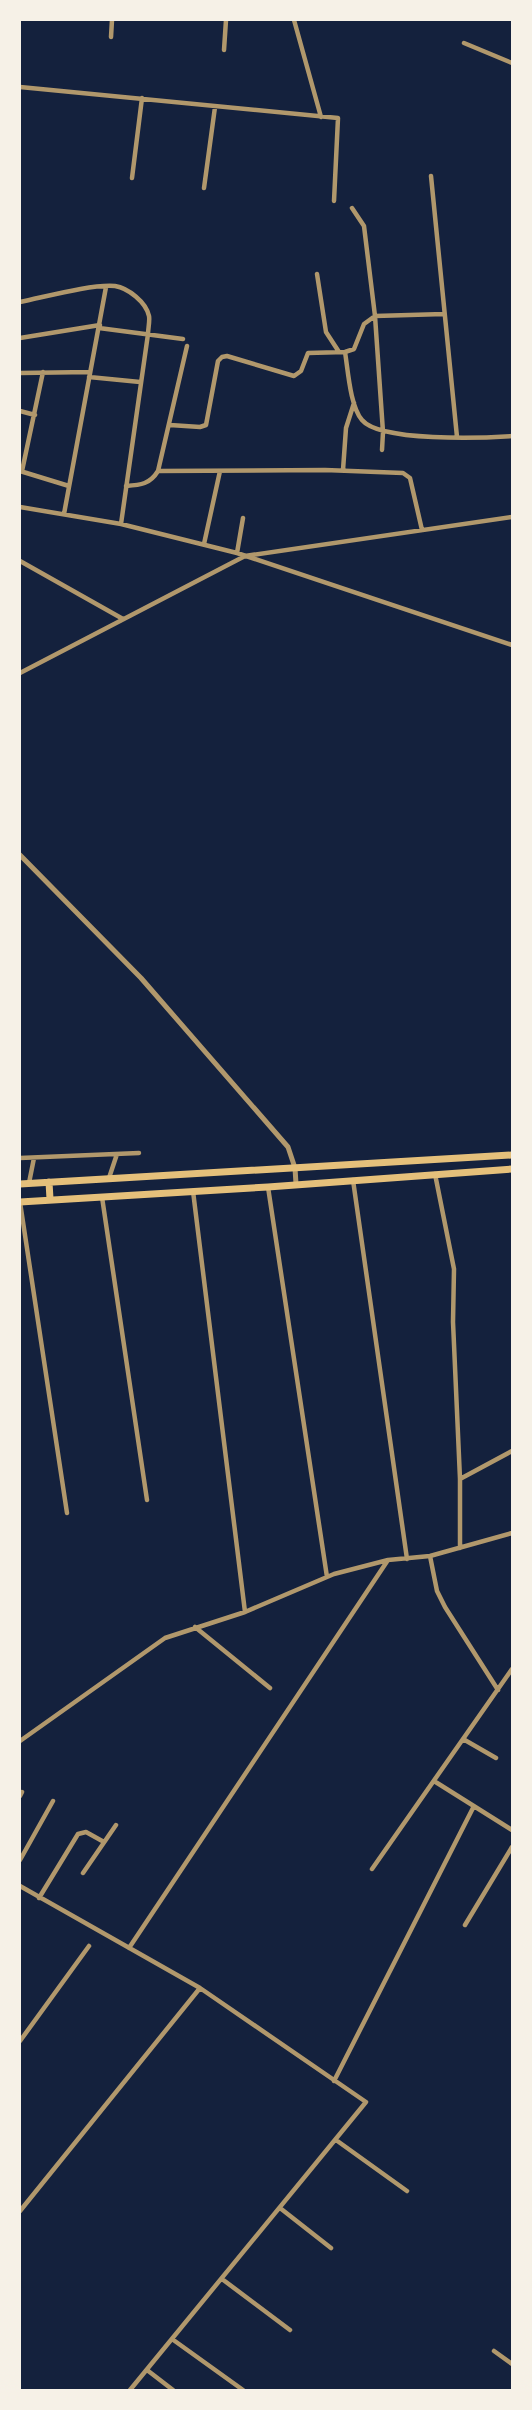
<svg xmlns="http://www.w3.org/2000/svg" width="532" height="2410" font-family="'IBM Plex Serif',serif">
  <rect width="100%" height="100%" fill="#14213d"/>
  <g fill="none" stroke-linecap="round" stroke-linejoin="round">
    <path stroke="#b1986c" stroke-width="4.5" d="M 294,20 L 321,117
      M 111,37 L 112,20
      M 464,43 L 512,63
      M 224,50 L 226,20
      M 20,87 L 338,118 L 334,201
      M 431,176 L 457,437
      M 132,178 L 142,98
      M 204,188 L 215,107
      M 352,208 L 364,226 L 375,316 L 383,432 L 382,450
      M 317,274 L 326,332 L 339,352
      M 20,302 C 45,297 91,284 115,286 C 128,288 146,302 149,316 C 150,321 148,329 148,334 L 121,524
      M 99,328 L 183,339
      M 20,338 L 100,325
      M 345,352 C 348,370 350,406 362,420 C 380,442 483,438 512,436
      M 20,373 L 90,372
      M 89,377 L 140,382
      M 20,411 L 35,415
      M 170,425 L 200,427 L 206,425 L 218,361 L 222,357 L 227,356 L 294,376 L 301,371 L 308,353 L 345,352 L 354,349 L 364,324 L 375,316 L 444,314
      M 343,470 L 346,428 L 354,403
      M 20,471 L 69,486
      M 22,471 L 43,372
      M 158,471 L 325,470 L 403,473 L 410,478 L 422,530
      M 126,486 C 141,485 150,484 158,471 L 187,346
      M 20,507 L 121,524 L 237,553 L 512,645
      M 64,514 L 106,287
      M 204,544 L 220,471
      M 237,553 L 243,518
      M 20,561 L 123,619
      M 20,673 L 245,556 L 512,517
      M 20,1158 L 139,1153
      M 435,1174 L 454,1269 L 453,1322 L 460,1479
      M 109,1178 L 117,1154
      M 353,1180 L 407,1559
      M 29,1183 L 34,1158
      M 268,1187 L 327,1577
      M 193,1191 L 245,1612
      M 102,1197 L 147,1500
      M 20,1202 L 67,1513
      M 460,1548 L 460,1479 L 512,1451
      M 430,1556 L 437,1591 L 445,1607 L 498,1690
      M 195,1627 L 270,1688
      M 463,1739 L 496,1758
      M 20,1741 L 165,1638 L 245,1612 L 334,1574 L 388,1560 L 430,1556 L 512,1533
      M 434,1781 L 512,1830
      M 20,1796 L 22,1792
      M 20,1860 L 53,1801
      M 372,1869 L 512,1669
      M 83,1873 L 116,1825
      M 20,1886 L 200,1988 L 366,2102 L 130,2390
      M 39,1898 L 78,1834 L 86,1832 L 104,1842
      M 465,1925 L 512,1847
      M 129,1948 L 388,1560
      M 20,2041 L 89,1946
      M 334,2081 L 474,1806
      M 336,2140 L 407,2191
      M 280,2208 L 331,2248
      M 20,2211 L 200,1988
      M 222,2279 L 290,2330
      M 172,2339 L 243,2390
      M 494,2351 L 512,2364
      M 147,2370 L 173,2390"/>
    <path stroke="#b1986c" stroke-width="5" d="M 20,855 L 141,978 L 288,1147 L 295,1168 L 296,1184"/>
    <path stroke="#e5c07b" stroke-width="7" d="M 49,1182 L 50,1199
      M 20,1184 L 512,1155
      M 20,1202 L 268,1187 L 512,1169"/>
  </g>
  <rect width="532" height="2410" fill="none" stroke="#f6f1e7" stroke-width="42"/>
</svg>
